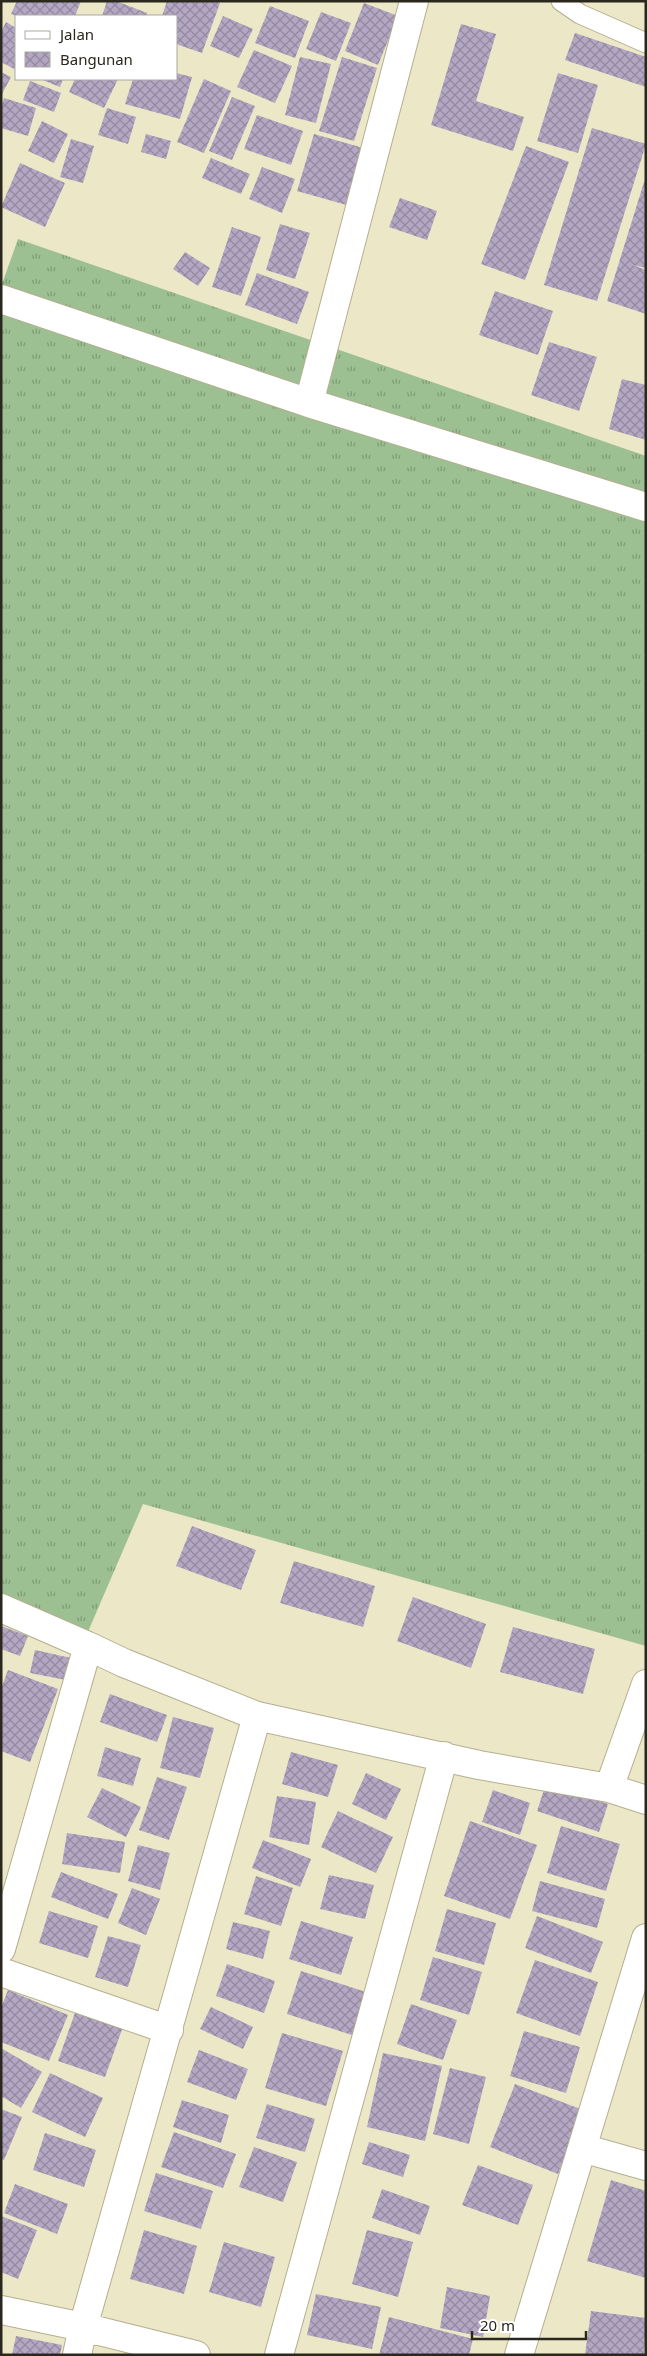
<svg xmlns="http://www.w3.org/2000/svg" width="647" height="2356" font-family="'Noto Sans',sans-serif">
  <defs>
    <pattern id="grass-tufts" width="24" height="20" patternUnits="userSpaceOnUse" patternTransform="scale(1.25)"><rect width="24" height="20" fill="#9cc092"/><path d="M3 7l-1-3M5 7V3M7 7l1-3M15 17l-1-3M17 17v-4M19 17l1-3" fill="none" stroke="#7f9c76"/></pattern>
    <pattern id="building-cross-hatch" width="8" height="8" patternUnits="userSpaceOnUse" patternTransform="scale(1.25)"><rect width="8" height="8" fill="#b4a7c4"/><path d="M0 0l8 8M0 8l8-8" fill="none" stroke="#93889e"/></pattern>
  </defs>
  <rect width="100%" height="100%" fill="#ece7c7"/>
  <path fill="url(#grass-tufts)" d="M 18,239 L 646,456 L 646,1646 L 143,1504 L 81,1648 L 1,1621 L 1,287 Z"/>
  <path fill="url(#building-cross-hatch)" d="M 17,1 L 81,1 L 75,16 L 17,16 L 11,14 Z
    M 107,1 L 116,1 L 147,13 L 146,16 L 102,16 Z
    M 167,1 L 214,1 L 220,3 L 202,53 L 176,44 L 176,16 L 162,16 Z
    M 364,3 L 398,16 L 378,65 L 345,51 Z
    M 270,6 L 309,21 L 295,58 L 255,43 Z
    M 321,12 L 351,23 L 336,61 L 306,49 Z
    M 223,16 L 253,29 L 239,58 L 210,46 Z
    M 6,22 L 16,28 L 16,70 L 1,62 L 1,32 Z
    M 461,24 L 496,34 L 476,101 L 524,117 L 513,151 L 431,125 Z
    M 575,33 L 646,57 L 646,87 L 565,60 Z
    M 254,50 L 292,66 L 275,103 L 237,87 Z
    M 300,57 L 331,64 L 316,123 L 285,115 Z
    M 342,57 L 377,68 L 354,141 L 319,131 Z
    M 1,72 L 11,77 L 1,96 Z
    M 176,73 L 192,77 L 180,119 L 125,104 L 133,79 L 176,79 Z
    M 558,73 L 598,85 L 578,153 L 537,141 Z
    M 40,79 L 63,79 L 60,87 Z
    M 75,79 L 118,79 L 104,108 L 69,92 Z
    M 204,79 L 231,91 L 204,153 L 177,142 Z
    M 30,81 L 61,93 L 54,112 L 23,100 Z
    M 232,97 L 255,106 L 232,160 L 209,151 Z
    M 4,98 L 36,108 L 28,136 L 1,128 L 1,107 Z
    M 107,108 L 136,117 L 128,144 L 98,135 Z
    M 257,115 L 303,131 L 291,165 L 244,149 Z
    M 42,121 L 68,134 L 54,163 L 28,151 Z
    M 592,128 L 646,144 L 597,301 L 544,285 Z
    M 146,134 L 171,141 L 166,159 L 141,152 Z
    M 314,134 L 367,149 L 350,206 L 297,191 Z
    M 71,139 L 94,146 L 83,183 L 60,177 Z
    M 526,146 L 569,162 L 525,280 L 481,264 Z
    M 211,158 L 250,174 L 241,194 L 202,178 Z
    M 20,163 L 65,183 L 45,227 L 1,207 Z
    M 262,167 L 295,179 L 282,213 L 249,199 Z
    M 645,179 L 646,268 L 633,265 L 646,270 L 646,314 L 607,301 Z
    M 400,198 L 437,211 L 427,240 L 389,227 Z
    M 280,224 L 310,233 L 295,279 L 266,270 Z
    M 232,227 L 261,237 L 241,296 L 212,287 Z
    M 185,252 L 210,268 L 198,286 L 173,269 Z
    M 257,273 L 309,292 L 297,324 L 245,305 Z
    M 495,291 L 553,311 L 538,355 L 479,335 Z
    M 549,342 L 597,357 L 579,411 L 531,395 Z
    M 622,379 L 646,385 L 646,440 L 609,429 Z
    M 192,1526 L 256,1550 L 241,1590 L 176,1566 Z
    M 294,1561 L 375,1586 L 363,1627 L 280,1603 Z
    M 413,1597 L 486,1624 L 471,1668 L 397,1641 Z
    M 1,1626 L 28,1636 L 20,1656 L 1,1649 Z
    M 513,1627 L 595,1649 L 583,1694 L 500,1672 Z
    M 35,1650 L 71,1658 L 66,1680 L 30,1673 Z
    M 8,1670 L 58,1689 L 30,1762 L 1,1751 L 1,1689 Z
    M 110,1694 L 167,1715 L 157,1742 L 100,1722 Z
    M 173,1717 L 214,1728 L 200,1778 L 160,1768 Z
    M 105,1747 L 141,1758 L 133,1786 L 97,1776 Z
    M 291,1752 L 338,1765 L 328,1797 L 282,1784 Z
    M 366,1773 L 401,1789 L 386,1820 L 352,1804 Z
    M 157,1777 L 187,1787 L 169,1840 L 139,1830 Z
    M 546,1784 L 608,1804 L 599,1832 L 537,1811 Z
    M 102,1788 L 141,1807 L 126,1837 L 87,1817 Z
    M 493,1790 L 530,1803 L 520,1835 L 482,1822 Z
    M 277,1796 L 316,1802 L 309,1845 L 269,1837 Z
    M 338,1811 L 393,1837 L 376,1873 L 321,1847 Z
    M 470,1821 L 537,1845 L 510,1919 L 444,1896 Z
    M 561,1826 L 620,1844 L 606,1891 L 547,1873 Z
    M 67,1833 L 125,1842 L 120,1873 L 62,1864 Z
    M 263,1840 L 311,1859 L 300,1887 L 252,1868 Z
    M 138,1845 L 170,1853 L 160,1890 L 128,1881 Z
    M 61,1872 L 118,1894 L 108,1919 L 51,1897 Z
    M 329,1875 L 374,1885 L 365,1919 L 320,1909 Z
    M 256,1876 L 293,1888 L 281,1926 L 244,1914 Z
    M 540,1881 L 605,1899 L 597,1928 L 532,1911 Z
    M 132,1888 L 160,1899 L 146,1935 L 118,1923 Z
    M 447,1909 L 496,1923 L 484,1965 L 435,1951 Z
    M 49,1911 L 98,1926 L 88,1958 L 39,1943 Z
    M 537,1916 L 603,1942 L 591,1973 L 525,1948 Z
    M 301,1921 L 353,1937 L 341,1975 L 289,1959 Z
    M 233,1922 L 270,1931 L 263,1959 L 226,1949 Z
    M 108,1936 L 141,1945 L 128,1987 L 95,1977 Z
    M 433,1957 L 482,1972 L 469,2015 L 420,2000 Z
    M 535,1960 L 598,1982 L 580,2036 L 516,2013 Z
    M 227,1964 L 275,1981 L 264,2013 L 216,1996 Z
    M 301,1971 L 369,1993 L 355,2036 L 287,2014 Z
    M 8,1990 L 68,2015 L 49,2061 L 1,2042 L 1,2008 Z
    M 411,2004 L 457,2020 L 443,2060 L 397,2044 Z
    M 77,2007 L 124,2024 L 105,2077 L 58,2061 Z
    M 211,2007 L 253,2027 L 243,2049 L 200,2029 Z
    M 524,2031 L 580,2047 L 566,2093 L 510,2076 Z
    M 282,2033 L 343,2051 L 326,2106 L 265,2088 Z
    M 1,2048 L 42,2072 L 21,2108 L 1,2096 Z
    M 199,2050 L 248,2069 L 236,2100 L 187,2082 Z
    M 383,2053 L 442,2066 L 425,2141 L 367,2127 Z
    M 450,2068 L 486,2077 L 469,2144 L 433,2134 Z
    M 50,2073 L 103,2098 L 85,2137 L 32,2112 Z
    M 515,2084 L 583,2110 L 558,2174 L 490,2147 Z
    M 182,2100 L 229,2115 L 221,2143 L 173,2127 Z
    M 267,2104 L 315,2119 L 305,2152 L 256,2138 Z
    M 1,2109 L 22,2117 L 4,2160 L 1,2159 Z
    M 174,2132 L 236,2154 L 223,2188 L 161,2167 Z
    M 45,2133 L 96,2150 L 84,2187 L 33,2170 Z
    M 369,2142 L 410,2155 L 403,2177 L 362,2164 Z
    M 254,2147 L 297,2162 L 283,2202 L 239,2187 Z
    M 478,2165 L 533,2185 L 518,2225 L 462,2205 Z
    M 156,2173 L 213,2191 L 201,2229 L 144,2211 Z
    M 611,2180 L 646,2191 L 646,2278 L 587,2261 Z
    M 15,2184 L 68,2204 L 57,2234 L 4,2213 Z
    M 382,2189 L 430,2206 L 420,2235 L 372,2218 Z
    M 1,2216 L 37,2230 L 18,2279 L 1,2272 Z
    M 144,2230 L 197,2246 L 184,2294 L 130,2279 Z
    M 367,2230 L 413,2242 L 398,2297 L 352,2284 Z
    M 224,2242 L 275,2257 L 261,2307 L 209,2292 Z
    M 447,2287 L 490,2296 L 483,2337 L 440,2328 Z
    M 316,2294 L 381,2307 L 372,2349 L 307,2335 Z
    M 591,2311 L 646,2318 L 644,2355 L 585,2355 Z
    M 389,2317 L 473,2339 L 469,2355 L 379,2355 Z
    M 16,2336 L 62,2345 L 60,2355 L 12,2355 Z"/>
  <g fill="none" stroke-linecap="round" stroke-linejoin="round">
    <defs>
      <path id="service" d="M 561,1 L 580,14 L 646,43"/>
      <path id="minor" d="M 1,299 L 309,403 L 646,507
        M 309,403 L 414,1
        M 1,1608 L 88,1646
        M 609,1788 L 646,1684
        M 1,1949 L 88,1646 L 124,1663 L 257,1716 L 479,1765 L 609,1788 L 646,1800
        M 1,1972 L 169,2030
        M 582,2148 L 646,2166
        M 1,2310 L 83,2327 L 196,2355
        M 77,2355 L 83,2327 L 257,1716
        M 279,2355 L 444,1756
        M 519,2355 L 646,1938"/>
    </defs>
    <use href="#service" stroke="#b4af90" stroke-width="21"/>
    <use href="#minor" stroke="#b4af90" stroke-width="30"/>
    <use href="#service" stroke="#fff" stroke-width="19"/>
    <use href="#minor" stroke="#fff" stroke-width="28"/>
  </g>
  <rect width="647" height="2356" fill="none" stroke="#2a281c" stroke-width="5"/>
  <rect x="15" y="15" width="162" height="65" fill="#ffffff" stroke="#aaa9a4"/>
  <rect x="25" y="31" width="25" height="8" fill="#ffffff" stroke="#aaa9a4"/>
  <text x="60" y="40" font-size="15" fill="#2a281c">Jalan</text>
  <rect x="25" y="52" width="25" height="15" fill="url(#building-cross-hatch)" stroke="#aaa9a4"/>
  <text x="60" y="65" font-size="15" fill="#2a281c">Bangunan</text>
  <path d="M472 2331v8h114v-8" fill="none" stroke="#2a281c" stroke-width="2.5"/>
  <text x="480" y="2331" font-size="15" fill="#2a281c" stroke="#ffffff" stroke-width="4" paint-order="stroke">20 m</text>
</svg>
